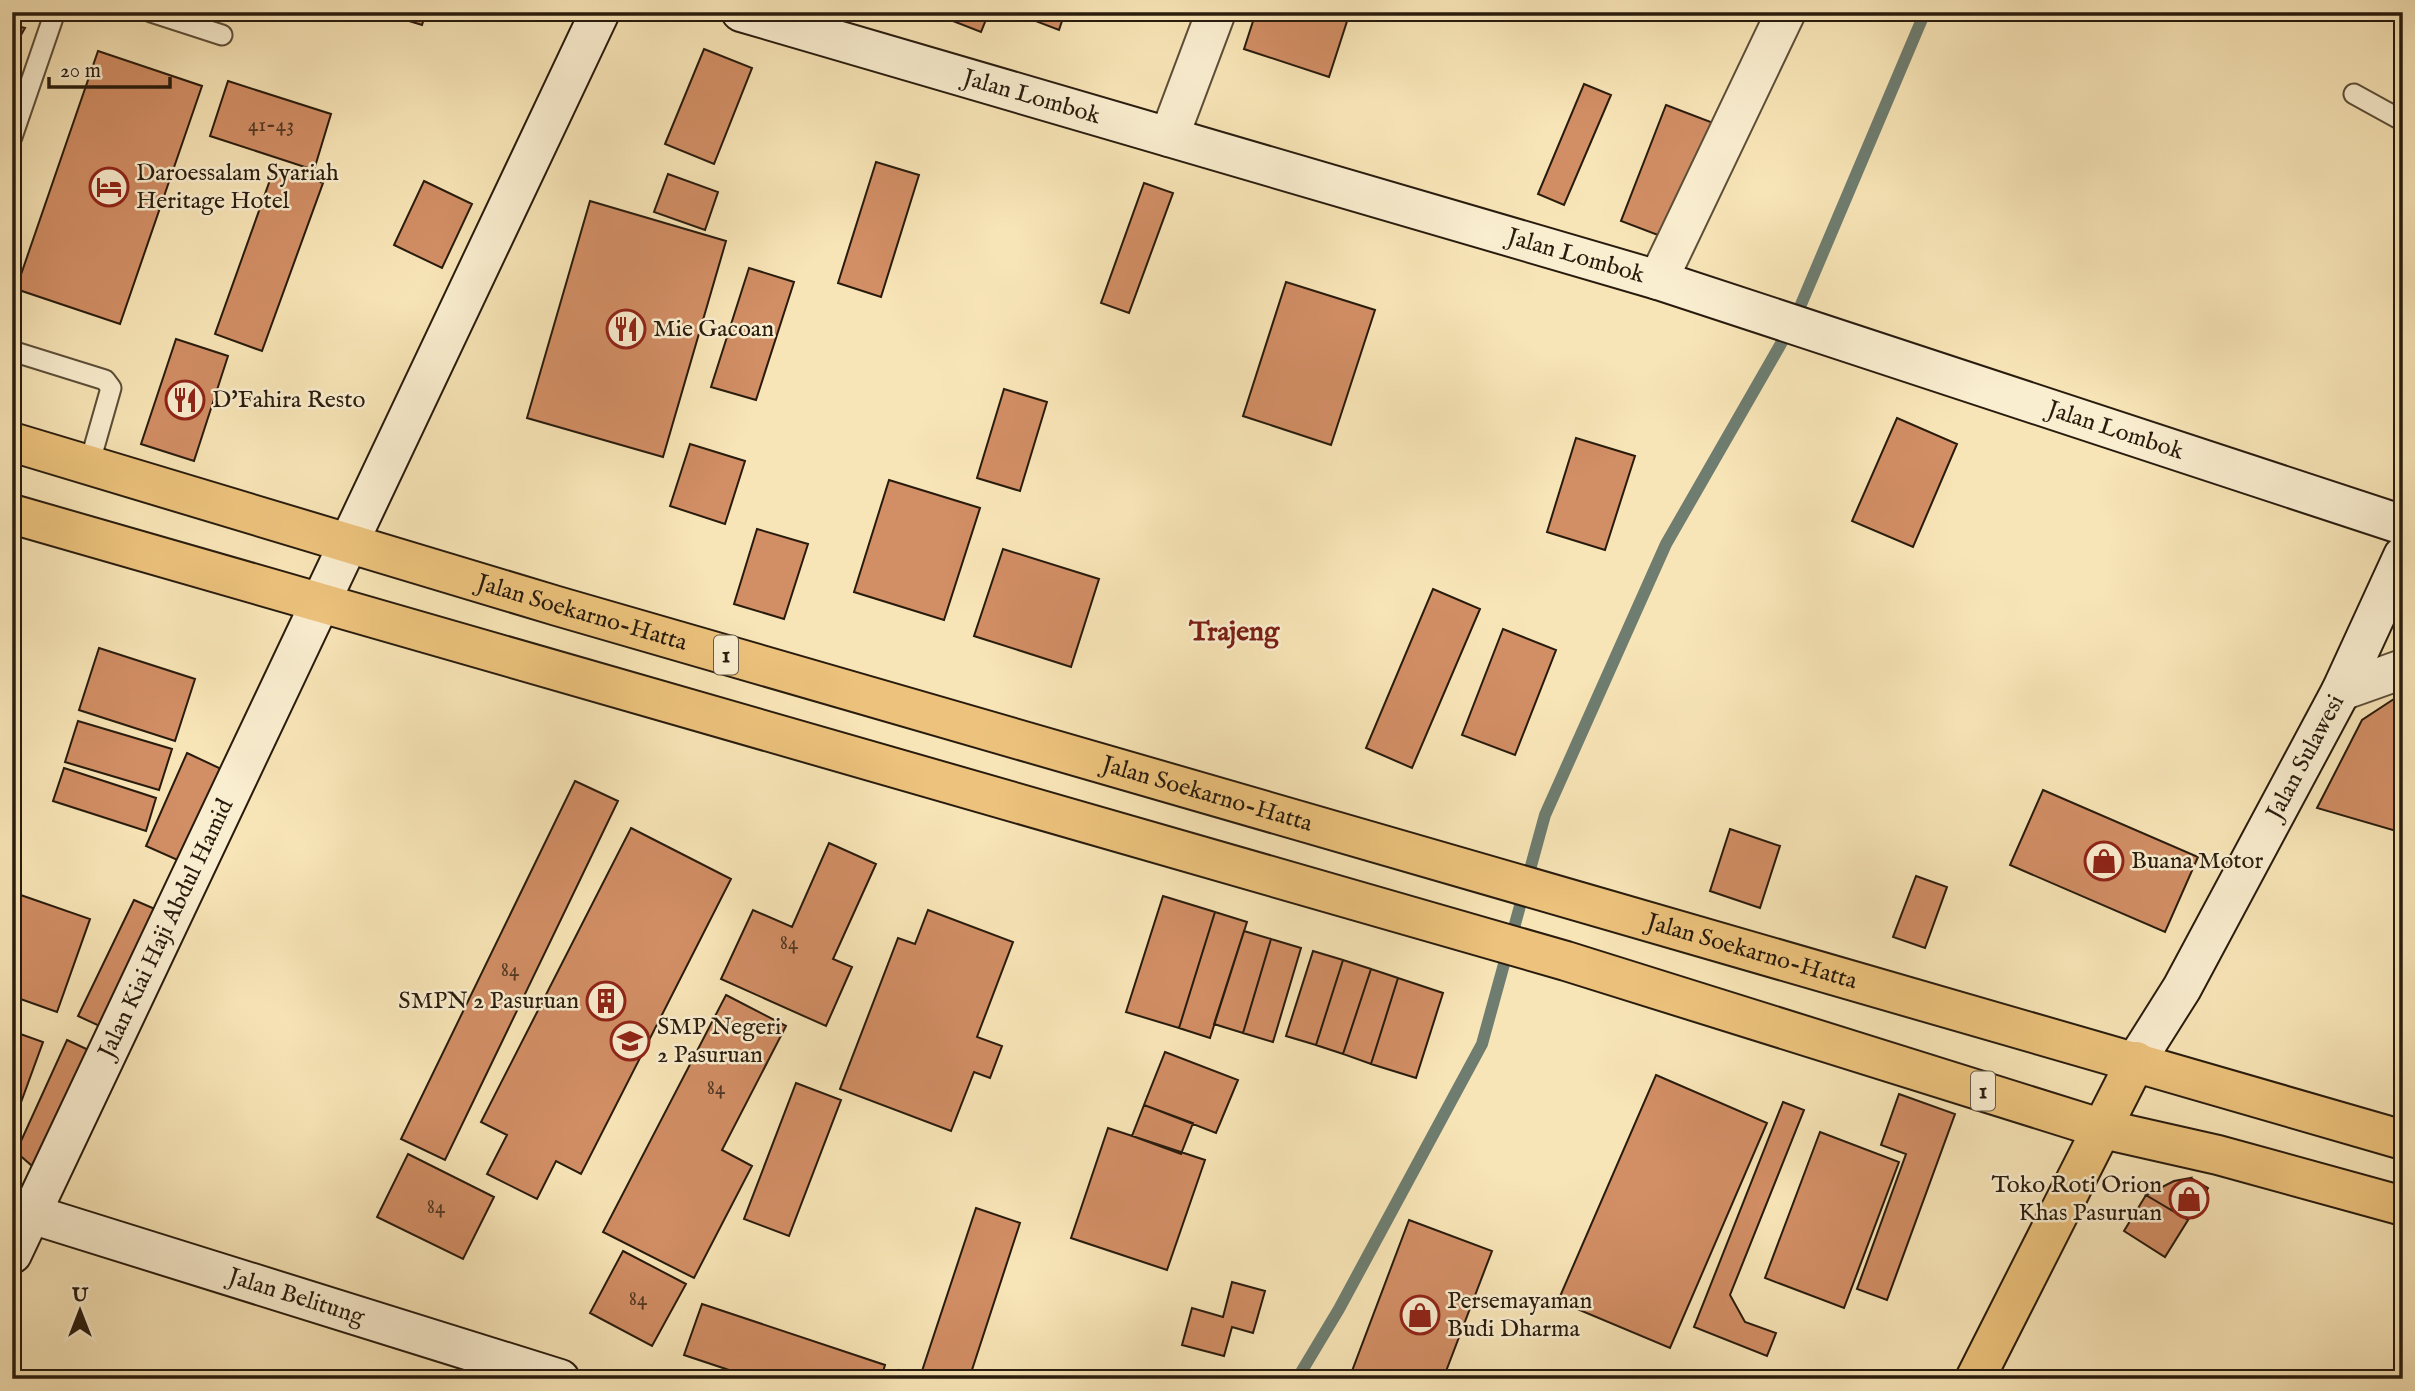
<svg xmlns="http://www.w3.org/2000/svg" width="2415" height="1391" font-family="'IM FELL English',serif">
  <rect width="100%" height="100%" fill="#f8e5b7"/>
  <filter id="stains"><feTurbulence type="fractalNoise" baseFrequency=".00286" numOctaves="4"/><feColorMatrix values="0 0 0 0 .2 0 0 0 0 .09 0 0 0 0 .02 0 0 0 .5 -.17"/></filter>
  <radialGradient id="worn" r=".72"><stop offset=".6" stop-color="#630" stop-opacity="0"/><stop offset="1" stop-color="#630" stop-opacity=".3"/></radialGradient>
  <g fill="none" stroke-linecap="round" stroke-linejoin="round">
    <path stroke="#6e7d70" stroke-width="12" d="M 1297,1379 L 1339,1309 L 1482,1044 L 1545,815 L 1666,544 L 1794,321 L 1925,12"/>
  </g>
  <path fill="#d28e65" stroke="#281b0d" stroke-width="2" d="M 380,12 L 426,12 L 422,25 Z
    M 930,12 L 989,12 L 981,32 Z
    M 1012,12 L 1065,12 L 1059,30 Z
    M 1256,12 L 1350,12 L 1329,77 L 1244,49 Z
    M 12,25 L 25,28 L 12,51 Z
    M 704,49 L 752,68 L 714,164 L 665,144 Z
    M 98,51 L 202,86 L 120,324 L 16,289 Z
    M 228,81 L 331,114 L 314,170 L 210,136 Z
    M 1584,84 L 1611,95 L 1564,205 L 1538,194 Z
    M 1666,105 L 1716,124 L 1671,240 L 1621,221 Z
    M 876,162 L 919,175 L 881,297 L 838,283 Z
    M 275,166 L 323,183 L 262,351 L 215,334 Z
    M 668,174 L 718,192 L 705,230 L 654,212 Z
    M 424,181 L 472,204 L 442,268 L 394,245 Z
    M 1144,183 L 1173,193 L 1129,313 L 1101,303 Z
    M 590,201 L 726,241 L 663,457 L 527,418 Z
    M 749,268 L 794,282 L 756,400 L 711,387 Z
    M 1286,282 L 1375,310 L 1331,445 L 1243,416 Z
    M 176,339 L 228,356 L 194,461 L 141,444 Z
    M 1004,389 L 1047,402 L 1020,491 L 977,478 Z
    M 1897,418 L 1957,444 L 1913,547 L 1852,521 Z
    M 1576,438 L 1635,456 L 1605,550 L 1547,532 Z
    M 690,444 L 745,461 L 725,524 L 670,506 Z
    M 889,480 L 980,508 L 944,620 L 854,592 Z
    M 757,529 L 808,544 L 784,619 L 734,604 Z
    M 1003,549 L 1099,579 L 1071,667 L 974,636 Z
    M 1433,589 L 1480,609 L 1412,768 L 1366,748 Z
    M 1503,629 L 1556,650 L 1515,755 L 1462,735 Z
    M 99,648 L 195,679 L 175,741 L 79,710 Z
    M 2403,693 L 2403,833 L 2317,808 L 2362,720 Z
    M 78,721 L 172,749 L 159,790 L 65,762 Z
    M 187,753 L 232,774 L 191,866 L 146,846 Z
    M 64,768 L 156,798 L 146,831 L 53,801 Z
    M 575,781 L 618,801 L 445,1160 L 401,1139 Z
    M 2043,790 L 2198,857 L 2165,932 L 2010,865 Z
    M 631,828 L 731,879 L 581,1174 L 556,1161 L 537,1199 L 487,1174 L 507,1135 L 481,1122 Z
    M 1730,829 L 1780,846 L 1760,908 L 1710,891 Z
    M 829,843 L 876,864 L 833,959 L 852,967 L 826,1026 L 721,979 L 753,910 L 792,927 Z
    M 1916,876 L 1947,887 L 1925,948 L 1893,937 Z
    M 12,892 L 90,919 L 57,1012 L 12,996 Z
    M 1163,896 L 1215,912 L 1179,1028 L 1126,1012 Z
    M 134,900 L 162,912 L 106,1029 L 78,1016 Z
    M 928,910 L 1013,942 L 977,1037 L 1002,1046 L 990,1078 L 974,1072 L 951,1131 L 840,1089 L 898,938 L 915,944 Z
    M 1215,912 L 1247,922 L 1210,1038 L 1179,1028 Z
    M 1244,931 L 1271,939 L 1243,1033 L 1214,1024 Z
    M 1271,939 L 1301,948 L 1273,1042 L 1243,1033 Z
    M 1313,951 L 1343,960 L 1316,1045 L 1286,1036 Z
    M 1343,960 L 1371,969 L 1343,1054 L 1316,1045 Z
    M 1371,969 L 1398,978 L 1371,1064 L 1343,1054 Z
    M 1398,978 L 1443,993 L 1416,1078 L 1371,1064 Z
    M 726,995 L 786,1026 L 722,1150 L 752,1166 L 694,1278 L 603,1232 Z
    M 12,1031 L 43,1042 L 12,1127 Z
    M 67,1040 L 93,1052 L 39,1172 L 16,1152 Z
    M 1165,1052 L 1238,1080 L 1216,1133 L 1144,1105 Z
    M 1656,1075 L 1767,1123 L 1670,1348 L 1558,1301 Z
    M 796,1083 L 841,1100 L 789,1236 L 744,1219 Z
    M 1899,1094 L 1955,1114 L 1887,1300 L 1857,1289 L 1906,1154 L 1881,1145 Z
    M 1783,1102 L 1804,1110 L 1730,1295 L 1745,1322 L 1776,1333 L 1767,1356 L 1694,1327 Z
    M 1144,1105 L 1193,1123 L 1181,1154 L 1132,1136 Z
    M 1108,1128 L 1205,1160 L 1167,1270 L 1071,1238 Z
    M 1820,1132 L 1899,1162 L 1844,1308 L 1765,1278 Z
    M 408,1154 L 494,1197 L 463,1259 L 377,1217 Z
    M 2191,1178 L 2208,1188 L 2188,1220 L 2171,1210 Z
    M 2191,1178 L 2171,1210 L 2146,1195 L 2174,1181 Z
    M 2146,1195 L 2188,1220 L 2165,1257 L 2124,1231 Z
    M 976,1208 L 1020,1223 L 969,1379 L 896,1379 L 899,1370 L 920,1377 Z
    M 1409,1220 L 1492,1251 L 1443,1379 L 1349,1379 Z
    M 623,1251 L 686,1284 L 652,1346 L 590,1313 Z
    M 1232,1282 L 1265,1291 L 1253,1333 L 1232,1327 L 1224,1356 L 1182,1345 L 1192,1308 L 1223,1317 Z
    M 702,1304 L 885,1365 L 881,1379 L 756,1379 L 684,1355 Z"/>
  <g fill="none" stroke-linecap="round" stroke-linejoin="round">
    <defs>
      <path id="lane" d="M 151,12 L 222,35
        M 2354,94 L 2403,121
        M 12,137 L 55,12
        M 12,351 L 105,380 L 111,388 L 89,465"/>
      <path id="street" d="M 1169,137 L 1216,12
        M 1658,280 L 1786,12
        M 2341,691 L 2403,669"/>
      <g id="secondary">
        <path id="s1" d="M 741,12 L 1658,280 L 2403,525"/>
        <path id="s2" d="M 2136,1061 L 2182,988 L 2341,691 L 2403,556"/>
        <path id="s3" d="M 12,1208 L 560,1379"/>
        <path id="s4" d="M 12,1254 L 600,12"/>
      </g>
      <path id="primary" d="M 1975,1379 L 2136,1061"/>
      <g id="highway">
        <path id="s5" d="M 12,442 L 557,606 L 2403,1140"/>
        <path d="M 12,514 L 1566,961 L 2103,1129 L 2218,1155 L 2403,1206"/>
      </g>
    </defs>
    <use href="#lane" stroke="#5c4e38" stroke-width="23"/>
    <use href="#street" stroke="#5c4e38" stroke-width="42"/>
    <use href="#secondary" stroke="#281b0d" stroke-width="42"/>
    <use href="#primary" stroke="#281b0d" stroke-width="42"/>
    <use href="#highway" stroke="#281b0d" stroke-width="42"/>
    <use href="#lane" stroke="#faeed0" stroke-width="19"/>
    <use href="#street" stroke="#faeed0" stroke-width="38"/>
    <use href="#secondary" stroke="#faeed0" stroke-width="38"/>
    <use href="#primary" stroke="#ecc27c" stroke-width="38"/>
    <use href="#highway" stroke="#ecc27c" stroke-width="38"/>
  </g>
  <defs>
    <symbol id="hotel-ring" viewBox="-11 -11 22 22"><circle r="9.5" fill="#faeed0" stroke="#8f2418" stroke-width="1.5"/><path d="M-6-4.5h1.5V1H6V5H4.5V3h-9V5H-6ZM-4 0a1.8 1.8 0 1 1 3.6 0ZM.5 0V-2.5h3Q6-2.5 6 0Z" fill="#8f2418"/></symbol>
    <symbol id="restaurant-ring" viewBox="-11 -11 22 22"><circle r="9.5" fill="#faeed0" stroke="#8f2418" stroke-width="1.5"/><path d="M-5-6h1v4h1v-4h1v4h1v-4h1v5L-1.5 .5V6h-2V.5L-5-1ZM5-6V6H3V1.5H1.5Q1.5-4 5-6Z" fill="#8f2418"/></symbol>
    <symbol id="shop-ring" viewBox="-11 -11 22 22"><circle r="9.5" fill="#faeed0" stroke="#8f2418" stroke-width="1.5"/><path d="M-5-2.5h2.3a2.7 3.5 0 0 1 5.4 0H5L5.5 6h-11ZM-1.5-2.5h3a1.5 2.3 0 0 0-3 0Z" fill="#8f2418"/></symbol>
    <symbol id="building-ring" viewBox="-11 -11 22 22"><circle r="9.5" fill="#faeed0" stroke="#8f2418" stroke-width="1.5"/><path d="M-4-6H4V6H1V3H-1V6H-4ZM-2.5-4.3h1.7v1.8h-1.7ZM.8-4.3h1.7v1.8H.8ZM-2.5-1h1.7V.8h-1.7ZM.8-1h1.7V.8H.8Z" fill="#8f2418"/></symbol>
    <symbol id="school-ring" viewBox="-11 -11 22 22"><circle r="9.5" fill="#faeed0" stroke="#8f2418" stroke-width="1.5"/><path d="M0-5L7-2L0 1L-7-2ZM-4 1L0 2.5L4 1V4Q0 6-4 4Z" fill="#8f2418"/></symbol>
  </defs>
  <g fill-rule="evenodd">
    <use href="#hotel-ring" x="87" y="165" width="44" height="44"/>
    <use href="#restaurant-ring" x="604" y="307" width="44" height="44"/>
    <use href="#restaurant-ring" x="163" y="378" width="44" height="44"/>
    <use href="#shop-ring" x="2082" y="839" width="44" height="44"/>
    <use href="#building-ring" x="584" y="979" width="44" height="44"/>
    <use href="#school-ring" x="608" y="1019" width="44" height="44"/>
    <use href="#shop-ring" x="2167" y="1177" width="44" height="44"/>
    <use href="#shop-ring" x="1398" y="1293" width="44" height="44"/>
  </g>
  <g text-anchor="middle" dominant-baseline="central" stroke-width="5" stroke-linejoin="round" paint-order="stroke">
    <g font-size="21" fill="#523823">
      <text x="271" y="125">41-43</text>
      <text x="789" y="943">84</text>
      <text x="510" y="970">84</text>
      <text x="716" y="1088">84</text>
      <text x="436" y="1207">84</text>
      <text x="638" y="1299">84</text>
    </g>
    <g fill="#faeed0" stroke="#675a48" stroke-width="2">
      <rect x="714" y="635.5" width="24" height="39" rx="5"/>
      <rect x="1971" y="1071.5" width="24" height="39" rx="5"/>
    </g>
    <g font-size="23" font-weight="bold" fill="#281b0d">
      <text x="726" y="655">1</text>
      <text x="1983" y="1091">1</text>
    </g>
    <g font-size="24" fill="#281b0d" stroke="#faeed0">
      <text stroke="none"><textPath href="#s1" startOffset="303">Jalan Lombok</textPath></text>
      <text stroke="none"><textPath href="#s1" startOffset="870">Jalan Lombok</textPath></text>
      <text stroke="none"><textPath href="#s1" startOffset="1437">Jalan Lombok</textPath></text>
      <text stroke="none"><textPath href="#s5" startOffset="595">Jalan Soekarno-Hatta</textPath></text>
      <text stroke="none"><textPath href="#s2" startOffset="348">Jalan Sulawesi</textPath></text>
      <text stroke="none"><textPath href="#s5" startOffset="1246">Jalan Soekarno-Hatta</textPath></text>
      <text stroke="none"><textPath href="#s4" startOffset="360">Jalan Kiai Haji Abdul Hamid</textPath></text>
      <text stroke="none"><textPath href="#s5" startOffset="1813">Jalan Soekarno-Hatta</textPath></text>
      <text stroke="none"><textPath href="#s3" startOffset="298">Jalan Belitung</textPath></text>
    </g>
    <g font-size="24" fill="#281b0d" stroke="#faeed0" text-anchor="start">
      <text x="136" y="173">Daroessalam Syariah<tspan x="136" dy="28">Heritage Hotel</tspan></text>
      <text x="653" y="329">Mie Gacoan</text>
      <text x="212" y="400">D'Fahira Resto</text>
      <text x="2131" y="861">Buana Motor</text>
      <text x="579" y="1001" text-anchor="end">SMPN 2 Pasuruan</text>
      <text x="657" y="1027">SMP Negeri<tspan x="657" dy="28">2 Pasuruan</tspan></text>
      <text x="2162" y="1185" text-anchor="end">Toko Roti Orion<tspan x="2162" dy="28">Khas Pasuruan</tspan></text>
      <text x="1447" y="1301">Persemayaman<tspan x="1447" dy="28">Budi Dharma</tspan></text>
    </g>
    <g font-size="28" font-weight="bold" fill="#7a1f14" stroke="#faeed0">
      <text x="1234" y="632">Trajeng</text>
    </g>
  </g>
  <rect width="2415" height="1391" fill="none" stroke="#f8e5b7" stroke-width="42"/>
  <rect x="14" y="14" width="2387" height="1363" fill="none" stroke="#281b0d" stroke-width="3.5"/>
  <rect x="21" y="21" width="2373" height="1349" fill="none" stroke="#281b0d" stroke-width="2"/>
  <g transform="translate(80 1311)" stroke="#faeed0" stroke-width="5" paint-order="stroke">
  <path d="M0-5L12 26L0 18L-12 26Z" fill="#281b0d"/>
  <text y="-10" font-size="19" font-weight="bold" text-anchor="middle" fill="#281b0d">U</text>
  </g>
  <path d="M49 77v10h121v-10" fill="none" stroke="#281b0d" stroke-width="3.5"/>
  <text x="60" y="77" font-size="21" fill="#281b0d" stroke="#faeed0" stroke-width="5" paint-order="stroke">20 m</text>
  <rect width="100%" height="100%" filter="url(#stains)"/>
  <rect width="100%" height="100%" fill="url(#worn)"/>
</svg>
